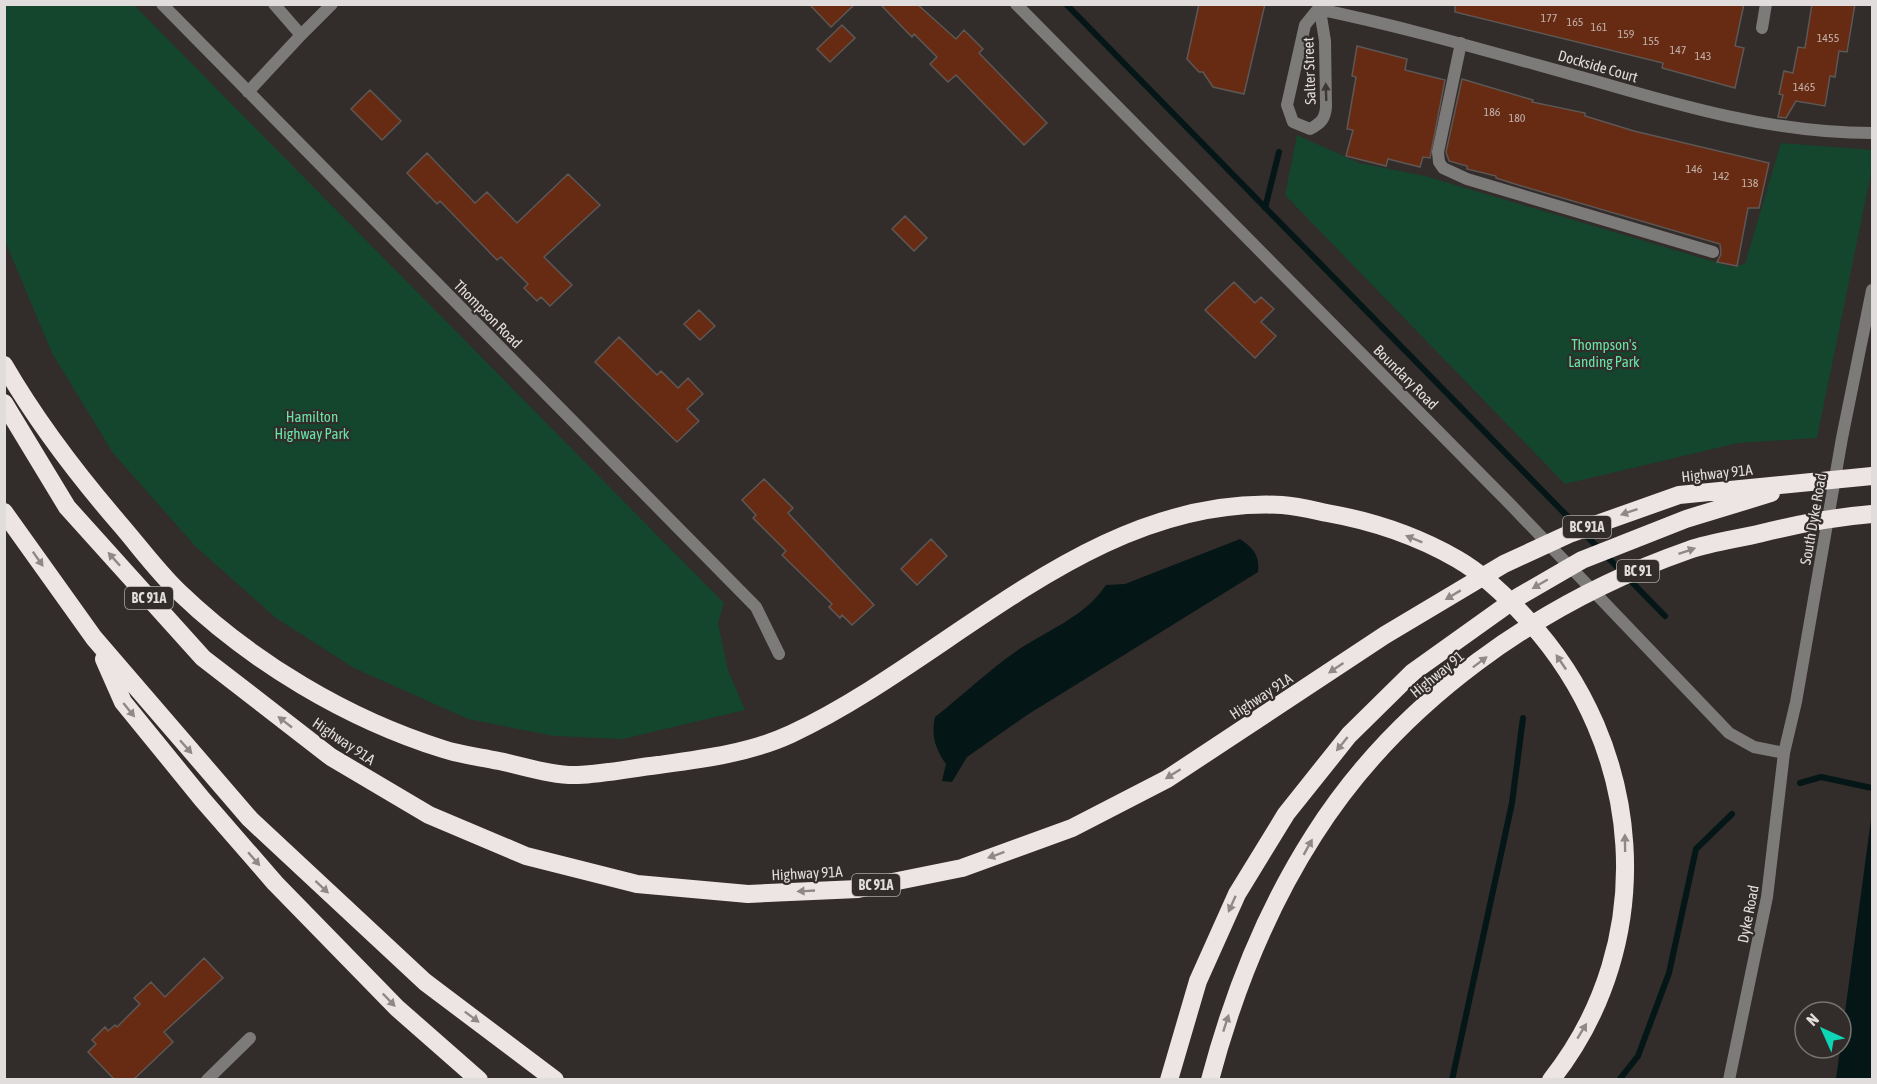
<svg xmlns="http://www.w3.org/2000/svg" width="1877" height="1084" font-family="'Asap Condensed',sans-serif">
  <rect width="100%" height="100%" fill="#322c2a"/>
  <path fill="#14462e" d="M 5,4 L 134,5 L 724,603 L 718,623 L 728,670 L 745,710 L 623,739 L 554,736 L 468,719 L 354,668 L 276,618 L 196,547 L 113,453 L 52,353 L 5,241 Z
    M 1297,135 L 1359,163 L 1425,176 L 1732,267 L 1745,264 L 1781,143 L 1872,150 L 1872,168 L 1817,438 L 1738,443 L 1565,484 L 1285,195 Z"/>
  <path fill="#051617" d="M 1240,539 C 1253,548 1260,555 1258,572 L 1027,715 L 967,757 L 952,782 L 942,781 L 946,764 C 935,748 931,735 935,717 C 963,695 989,670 1018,650 C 1048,630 1086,616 1106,585 L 1125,584 Z
    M 1872,812 L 1872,1079 L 1836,1079 Z"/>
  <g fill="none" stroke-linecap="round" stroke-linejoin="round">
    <path stroke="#051617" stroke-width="6" d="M 1066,4 L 1665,616
      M 1265,208 L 1279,152
      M 1800,783 L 1821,777 L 1872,788
      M 1452,1080 L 1512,803 L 1523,718
      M 1619,1080 L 1638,1056 L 1669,973 L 1696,849 L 1732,814"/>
  </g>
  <path fill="#662b12" stroke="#5d5755" stroke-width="1.5" d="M 809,4 L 855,4 L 831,27 Z
    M 880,4 L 917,4 L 956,39 L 964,30 L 983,49 L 979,53 L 1047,123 L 1024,145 L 956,75 L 948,82 L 930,64 L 937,57 L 914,34 L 912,37 Z
    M 1199,4 L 1265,4 L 1244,94 L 1213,87 L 1203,72 L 1199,72 L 1187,59 Z
    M 1455,4 L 1744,4 L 1735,46 L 1744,48 L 1735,88 L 1662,68 L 1663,63 L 1455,12 Z
    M 1812,4 L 1855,4 L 1847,52 L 1839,51 L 1835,77 L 1830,76 L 1825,106 L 1796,101 L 1786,118 L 1778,117 L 1783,95 L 1779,94 L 1784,71 L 1793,73 L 1798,47 L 1805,48 Z
    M 842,25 L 855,38 L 830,62 L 817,49 Z
    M 1357,46 L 1407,59 L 1405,70 L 1445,80 L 1430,158 L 1423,157 L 1420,167 L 1388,159 L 1386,166 L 1346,156 L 1353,130 L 1347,129 L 1356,77 L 1352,76 Z
    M 1462,79 L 1533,100 L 1532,102 L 1585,113 L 1585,116 L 1634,131 L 1769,163 L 1759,208 L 1748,208 L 1737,266 L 1717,262 L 1721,254 L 1720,244 L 1518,185 L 1496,178 L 1496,176 L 1467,169 L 1467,166 L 1449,161 L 1446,152 Z
    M 370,90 L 401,121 L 382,140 L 351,109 Z
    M 427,153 L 475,203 L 487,192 L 517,223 L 568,174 L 600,205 L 544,257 L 572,285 L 550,306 L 541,297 L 537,301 L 524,288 L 528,284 L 501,257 L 497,260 L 440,201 L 437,204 L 407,173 Z
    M 905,216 L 927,238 L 914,251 L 892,229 Z
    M 1234,282 L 1255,303 L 1261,297 L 1274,309 L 1261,322 L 1276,336 L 1255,358 L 1205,310 Z
    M 699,310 L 715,326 L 700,340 L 684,324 Z
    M 619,337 L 657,375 L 661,371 L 678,388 L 688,378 L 703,394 L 687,409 L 699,421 L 677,442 L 595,362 Z
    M 764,479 L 793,508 L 788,513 L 874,605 L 852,625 L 842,615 L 840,618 L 829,607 L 832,604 L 782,555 L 786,551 L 753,518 L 756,515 L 742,500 Z
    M 931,539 L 947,556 L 917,585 L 901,569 Z
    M 204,958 L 223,978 L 164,1032 L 173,1042 L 133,1080 L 115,1080 L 88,1052 L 96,1044 L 92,1040 L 105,1027 L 108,1031 L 115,1025 L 117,1027 L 140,1004 L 134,998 L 151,982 L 165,997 Z"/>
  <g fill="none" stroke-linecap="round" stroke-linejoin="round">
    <path stroke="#7d7a7a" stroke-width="12" d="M 1762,28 L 1766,4
      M 1461,43 L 1438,152 L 1439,162 L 1443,168 L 1467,179 L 1713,252"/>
    <path stroke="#7d7a7a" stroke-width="12" d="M 162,4 L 756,607 L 779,654
      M 1016,4 L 1509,503 L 1729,733 L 1754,747 L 1784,753
      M 1318,9 C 1410,28 1501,55 1592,80 C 1684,107 1775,133 1872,133
      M 1318,9 L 1305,25 L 1287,105 L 1293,122 L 1310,129 C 1321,123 1325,119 1326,107 L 1325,41 L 1319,4
      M 301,35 L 332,4
      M 248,92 L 301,35 L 274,4
      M 207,1080 L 250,1038
      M 1729,1080 L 1767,897 L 1784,753 L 1796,702 L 1842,438 L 1872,290"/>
    <path stroke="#ede5e4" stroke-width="18" d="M 4,365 C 37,422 76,473 119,523 C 139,546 157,571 179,592 C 252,662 347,719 443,749 C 461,755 481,757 499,761 C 524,766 553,776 578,775 C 604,774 632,768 658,765 C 702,759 750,753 791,734 C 951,659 1092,495 1282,505 C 1297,506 1313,510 1327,513 C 1372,521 1417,536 1457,559 C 1483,574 1506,596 1526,618 C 1645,746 1661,941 1551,1080
      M 4,403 L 67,507 L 203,658 L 331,757 L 429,815 L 526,856 L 637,884 L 748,894 L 858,889 L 962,868 L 1072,828 L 1167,779 L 1385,635 L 1504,564 L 1569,534 L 1679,495 L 1872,476
      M 4,512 L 94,638 L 250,819 L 425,982 L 555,1080
      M 104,659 L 123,702 L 202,799 L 275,883 L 397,1008 L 479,1080
      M 1169,1080 L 1198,981 L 1237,894 L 1286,814 L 1349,735 L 1413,672 L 1518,597 L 1582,560 L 1686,519 L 1771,493
      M 1210,1080 C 1233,993 1266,910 1314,835 C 1399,701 1540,602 1689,550 C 1712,542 1738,539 1762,533 C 1798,524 1835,517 1872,514"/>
  </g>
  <defs><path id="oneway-solid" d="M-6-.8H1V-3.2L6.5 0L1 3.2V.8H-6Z" transform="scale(1.5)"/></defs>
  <use fill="#3d3836" href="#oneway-solid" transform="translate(1326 92) rotate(-92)"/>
  <g fill="#908887">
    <use href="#oneway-solid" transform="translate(1629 512) rotate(161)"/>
    <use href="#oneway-solid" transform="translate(1414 539) rotate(-158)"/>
    <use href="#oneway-solid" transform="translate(1687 551) rotate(-19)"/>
    <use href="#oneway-solid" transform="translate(38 559) rotate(55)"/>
    <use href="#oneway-solid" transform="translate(114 559) rotate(-132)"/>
    <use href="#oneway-solid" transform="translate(1540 584) rotate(150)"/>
    <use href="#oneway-solid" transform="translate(1453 595) rotate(149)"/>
    <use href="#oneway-solid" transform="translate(1480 662) rotate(-37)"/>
    <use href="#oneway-solid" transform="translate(1561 662) rotate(-124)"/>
    <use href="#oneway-solid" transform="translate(1336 668) rotate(146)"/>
    <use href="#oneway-solid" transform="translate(129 710) rotate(51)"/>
    <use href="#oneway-solid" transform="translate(285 722) rotate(-142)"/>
    <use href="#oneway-solid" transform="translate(1342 744) rotate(129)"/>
    <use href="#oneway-solid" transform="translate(186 747) rotate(48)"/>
    <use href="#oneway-solid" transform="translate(1173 774) rotate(148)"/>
    <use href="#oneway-solid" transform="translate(1625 843) rotate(-91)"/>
    <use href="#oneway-solid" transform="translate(1308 847) rotate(-61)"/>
    <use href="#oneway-solid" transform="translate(996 855) rotate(160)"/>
    <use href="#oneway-solid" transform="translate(254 859) rotate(49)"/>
    <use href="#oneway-solid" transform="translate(322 887) rotate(43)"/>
    <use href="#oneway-solid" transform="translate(806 891) rotate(177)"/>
    <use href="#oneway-solid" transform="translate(1232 904) rotate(114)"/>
    <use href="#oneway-solid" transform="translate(389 1000) rotate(46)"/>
    <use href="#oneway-solid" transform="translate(472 1017) rotate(37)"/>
    <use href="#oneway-solid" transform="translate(1226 1023) rotate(-72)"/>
    <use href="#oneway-solid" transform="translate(1582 1031) rotate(-59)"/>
  </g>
  <g text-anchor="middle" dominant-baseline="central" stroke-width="4.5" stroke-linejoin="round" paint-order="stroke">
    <g font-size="12" fill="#c2b0aa">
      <text x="1549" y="18">177</text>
      <text x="1575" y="22">165</text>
      <text x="1599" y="27">161</text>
      <text x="1626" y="34">159</text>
      <text x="1828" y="38">1455</text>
      <text x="1651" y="41">155</text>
      <text x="1678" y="50">147</text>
      <text x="1703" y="56">143</text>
      <text x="1804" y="87">1465</text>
      <text x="1492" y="112">186</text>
      <text x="1517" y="118">180</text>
      <text x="1694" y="169">146</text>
      <text x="1721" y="176">142</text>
      <text x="1750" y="183">138</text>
    </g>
    <g fill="#322c2a" stroke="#aca8a7" stroke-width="1.5">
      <rect x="1563" y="516" width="48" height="22" rx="4.5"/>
      <rect x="1617" y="560" width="42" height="22" rx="4.5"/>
      <rect x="125" y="587" width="48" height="22" rx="4.5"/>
      <rect x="852" y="874" width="48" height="22" rx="4.5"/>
    </g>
    <g font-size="14" font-weight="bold" fill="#e1dddc">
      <text x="1587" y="527">BC 91A</text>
      <text x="1638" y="571">BC 91</text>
      <text x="149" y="598">BC 91A</text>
      <text x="876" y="885">BC 91A</text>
    </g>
    <g font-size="15" fill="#e1dddc" stroke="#322c2a">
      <text transform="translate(1598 66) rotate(16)">Dockside Court</text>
      <text transform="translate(1309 71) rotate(-92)">Salter Street</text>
      <text transform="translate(488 314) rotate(45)">Thompson Road</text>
      <text transform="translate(1406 377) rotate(45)">Boundary Road</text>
      <text transform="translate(1717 473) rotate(-6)">Highway 91A</text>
      <text transform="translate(1813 519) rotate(-80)">South Dyke Road</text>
      <text transform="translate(1437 674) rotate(-39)">Highway 91</text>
      <text transform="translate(1261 696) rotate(-33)">Highway 91A</text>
      <text transform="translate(344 741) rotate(34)">Highway 91A</text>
      <text transform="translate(807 873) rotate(-3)">Highway 91A</text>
      <text transform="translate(1748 914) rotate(-79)">Dyke Road</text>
    </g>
    <g font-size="15" fill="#66e4a5" stroke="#322c2a">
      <text x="1604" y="344">Thompson's<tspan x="1604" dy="17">Landing Park</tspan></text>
      <text x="312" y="416">Hamilton<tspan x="312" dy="17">Highway Park</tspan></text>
    </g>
  </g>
  <rect width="1877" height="1084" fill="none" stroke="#e1dddc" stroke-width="12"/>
  <g transform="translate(1823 1030) rotate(315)"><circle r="28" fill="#322c2a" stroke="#787371" stroke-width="1.5"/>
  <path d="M0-4.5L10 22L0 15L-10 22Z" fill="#0ed5b5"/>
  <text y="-9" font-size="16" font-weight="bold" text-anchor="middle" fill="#e1dddc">N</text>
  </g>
</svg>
